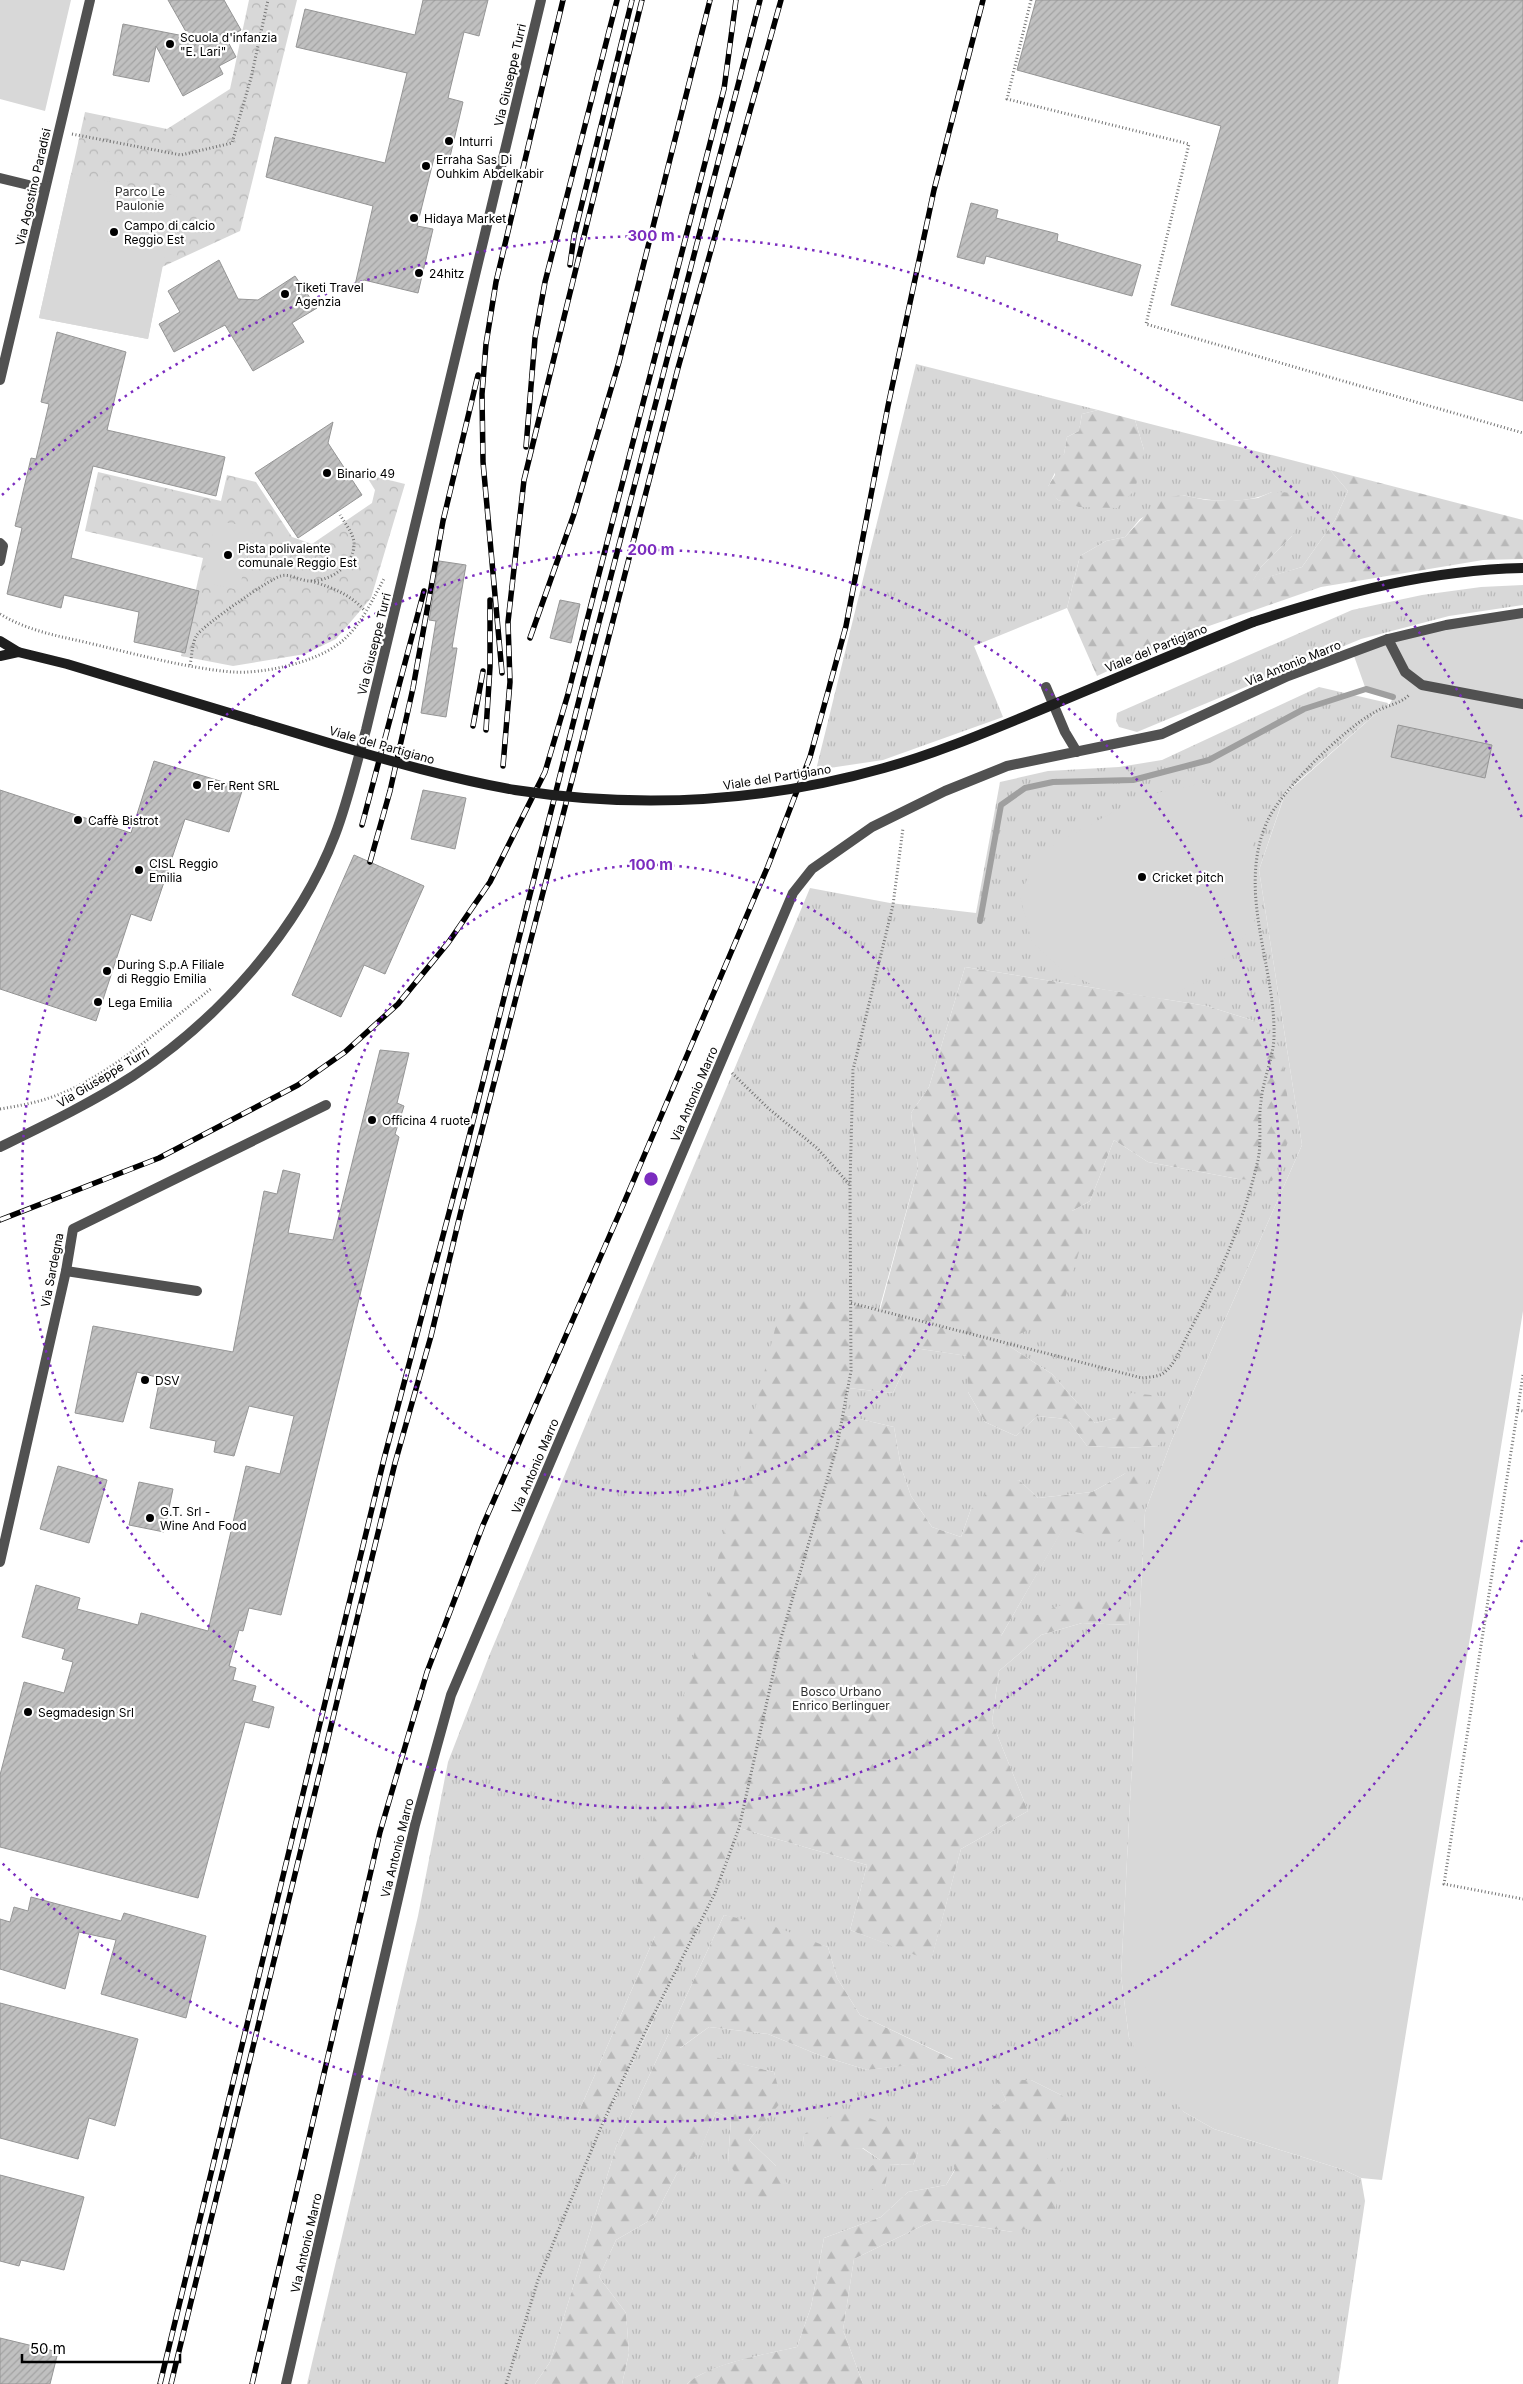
<svg xmlns="http://www.w3.org/2000/svg" width="1523" height="2384" font-family="Inter,sans-serif">
  <defs>
    <pattern id="grass-tufts" width="24" height="20" patternUnits="userSpaceOnUse" patternTransform="scale(1.25)"><rect width="24" height="20" fill="#d8d8d8"/><path d="M3 7l-1-3M5 7V3M7 7l1-3M15 17l-1-3M17 17v-4M19 17l1-3" fill="none" stroke="#b8b8b8"/></pattern>
    <pattern id="forest-firs" width="22" height="20" patternUnits="userSpaceOnUse" patternTransform="scale(1.25)"><rect width="22" height="20" fill="#d8d8d8"/><path d="M5 1l3.5 6h-7zM16 11l3.5 6h-7z" fill="#b8b8b8"/></pattern>
    <pattern id="park-crowns" width="20" height="18" patternUnits="userSpaceOnUse" patternTransform="scale(1.25)"><rect width="20" height="18" fill="#d8d8d8"/><path d="M2 6a3 3 0 1 1 6 0M12 15a3 3 0 1 1 6 0" fill="none" stroke="#b8b8b8"/></pattern>
    <pattern id="building-hatch" width="6" height="6" patternUnits="userSpaceOnUse" patternTransform="scale(1.25)"><rect width="6" height="6" fill="#c0c0c0"/><path d="M-1 1l2-2M0 6l6-6M5 7l2-2" fill="none" stroke="#a3a3a3"/></pattern>
  </defs>
  <rect width="100%" height="100%" fill="#fff"/>
  <path fill="url(#grass-tufts)" fill-rule="evenodd" d="M 916,364 L 1098,410 L 1082,414 L 1079,431 L 1067,437 L 1064,454 L 1048,487 L 1058,500 L 1066,502 L 1144,450 L 1135,420 L 1330,470 L 1348,491 L 1335,520 L 1302,567 L 1252,582 L 1261,567 L 1292,536 L 1272,492 C 1243,505 1212,502 1182,495 L 1140,519 L 1125,537 L 1106,541 L 1080,556 L 1067,608 L 974,646 L 1003,717 L 883,760 L 816,770 Z
    M 1523,585 L 1523,605 L 1449,616 L 1361,639 L 1137,732 L 1119,727 L 1116,721 L 1117,713 L 1352,610 L 1422,595 L 1481,587 Z
    M 1319,687 L 1388,703 L 1285,793 L 1259,870 L 1302,1145 L 1171,1442 L 1145,1512 L 1121,1976 L 1129,2038 L 1184,2112 L 1214,2129 L 1344,2170 L 1361,2178 L 1365,2201 L 1338,2384 L 863,2384 L 843,2330 L 854,2259 L 934,2220 L 1013,2232 L 989,2124 L 1063,2096 L 1031,2080 L 997,2080 L 1006,2100 L 988,2111 L 946,2185 L 908,2192 L 881,2217 L 824,2238 L 811,2307 L 797,2347 C 767,2354 709,2364 687,2384 L 622,2384 L 629,2353 L 626,2313 L 599,2277 L 616,2240 L 654,2218 L 677,2173 L 699,2152 L 716,2112 L 731,2119 L 728,2162 L 776,2166 L 749,2140 L 781,2101 L 774,2072 L 679,2049 L 709,2027 L 768,2034 L 819,2055 L 867,2070 L 953,2059 L 860,2015 L 837,1978 L 828,1947 L 724,1915 L 616,2147 L 550,2362 L 535,2384 L 307,2384 L 418,1916 L 448,1762 L 489,1656 L 810,888 L 890,903 L 976,913 L 1000,782 L 1048,771 L 1119,767 L 1162,760 ZM 965,967 L 1207,1006 L 1261,1023 L 1238,1179 L 1148,1162 L 1114,1140 L 1090,1201 L 1072,1211 L 1003,1342 L 1052,1374 L 1095,1423 L 1116,1418 L 1158,1446 L 1126,1448 L 1087,1446 L 1067,1419 L 1037,1416 L 1016,1436 L 985,1422 L 968,1392 L 968,1356 L 914,1348 L 893,1393 L 848,1388 L 843,1415 L 894,1427 L 901,1467 L 911,1496 L 932,1527 L 961,1537 L 971,1509 L 1019,1480 L 1038,1498 L 1092,1492 L 1126,1473 L 1063,1528 L 1000,1638 L 1131,1597 L 1129,1625 L 1082,1623 L 1041,1635 L 999,1671 L 992,1722 L 1028,1811 L 961,1849 L 931,1960 L 850,1930 L 867,1865 L 739,1828 L 715,1893 L 602,2126 L 577,2116 L 655,1936 L 851,1303 L 879,1310 L 918,1169 L 911,1113 L 929,1087 ZM 803,2136 L 918,2152 L 913,2165 L 888,2164 L 885,2187 L 880,2160 L 862,2148 L 805,2150 Z"/>
  <path fill="url(#forest-firs)" d="M 1098,410 L 1135,420 L 1144,450 L 1135,490 L 1117,508 L 1079,507 L 1058,500 L 1047,488 L 1055,475 L 1054,462 L 1064,454 L 1067,437 L 1079,431 L 1082,414 Z
    M 1330,470 L 1523,520 L 1523,559 L 1483,560 L 1321,587 L 1186,634 L 1097,676 L 1067,608 L 1080,556 L 1106,541 L 1125,537 L 1160,499 L 1182,495 L 1206,500 L 1233,501 L 1258,498 L 1272,492 L 1298,493 L 1307,512 L 1292,536 L 1261,567 L 1253,581 L 1302,567 L 1335,520 L 1348,491 Z
    M 965,967 L 1207,1006 L 1261,1023 L 1281,1049 L 1292,1132 L 1272,1181 L 1238,1179 L 1148,1162 L 1114,1140 L 1090,1201 L 1072,1211 L 1085,1232 L 1060,1315 L 1003,1342 L 1052,1374 L 1095,1423 L 1116,1418 L 1131,1393 L 1180,1398 L 1178,1422 L 1158,1446 L 1126,1448 L 1087,1446 L 1067,1419 L 1037,1416 L 1016,1436 L 985,1422 L 968,1392 L 967,1356 L 914,1348 L 893,1393 L 848,1388 L 843,1415 L 894,1427 L 901,1467 L 911,1496 L 932,1527 L 961,1537 L 971,1509 L 995,1485 L 1019,1480 L 1038,1498 L 1092,1492 L 1126,1473 L 1148,1478 L 1136,1519 L 1119,1542 L 1063,1529 L 1001,1636 L 1018,1623 L 1058,1606 L 1090,1597 L 1131,1597 L 1129,1625 L 1082,1623 L 1041,1635 L 999,1671 L 992,1722 L 1028,1811 L 961,1849 L 931,1961 L 850,1930 L 867,1865 L 739,1828 L 715,1893 L 601,2127 L 577,2116 L 655,1936 L 637,1884 L 777,1321 L 798,1300 L 851,1303 L 880,1310 L 918,1169 L 911,1113 L 929,1087 Z
    M 724,1915 L 773,1926 L 828,1947 L 837,1978 L 860,2015 L 954,2060 L 867,2070 L 819,2055 L 768,2034 L 709,2027 L 680,2048 L 774,2072 L 782,2101 L 749,2140 L 776,2166 L 790,2188 L 768,2203 L 746,2190 L 728,2162 L 731,2119 L 716,2112 L 699,2153 L 677,2173 L 654,2218 L 616,2240 L 599,2277 L 626,2313 L 629,2353 L 622,2384 L 535,2384 L 550,2362 L 616,2147 Z
    M 996,2080 L 1031,2080 L 1063,2096 L 1067,2121 L 989,2124 L 1063,2168 L 1053,2223 L 1013,2232 L 934,2220 L 854,2259 L 843,2330 L 863,2384 L 687,2384 C 709,2363 767,2354 797,2347 L 811,2307 L 824,2238 L 881,2217 L 908,2192 L 946,2185 L 955,2170 L 946,2132 L 1006,2100 Z
    M 855,2112 L 889,2126 L 918,2152 L 913,2165 L 889,2164 L 885,2187 L 872,2190 L 860,2174 L 880,2160 L 863,2148 L 836,2151 L 804,2150 L 803,2135 L 833,2115 Z"/>
  <path fill="url(#park-crowns)" d="M 249,0 L 297,0 L 240,231 L 162,267 L 148,339 L 39,318 L 85,112 L 167,129 L 230,89 Z
    M 98,472 L 221,501 L 227,475 L 256,482 L 292,537 L 312,544 L 372,503 L 375,490 L 365,474 L 405,484 L 371,598 L 336,639 L 305,654 L 233,666 L 181,656 L 203,558 L 85,531 Z"/>
  <path fill="#d8d8d8" d="M 0,0 L 71,0 L 45,111 L 0,99 Z
    M 71,174 L 177,196 L 148,339 L 39,318 Z
    M 216,521 L 254,527 L 239,590 L 202,582 Z
    M 1523,613 L 1523,1311 L 1382,2180 L 1361,2178 L 1344,2170 L 1214,2129 L 1184,2112 L 1152,2079 L 1129,2038 L 1121,1976 L 1145,1512 L 1171,1442 L 1302,1145 L 1259,870 L 1285,794 L 1388,703 L 1388,707 L 1393,698 L 1365,687 L 1354,656 L 1388,639 Z
    M 1204,783 L 1228,805 L 1252,841 L 1257,862 L 1254,891 L 1257,916 L 1246,934 L 1210,974 L 1181,991 L 1162,999 L 1101,989 L 1062,970 L 1032,942 L 1020,897 L 1037,854 L 1142,796 Z"/>
  <g fill="none" stroke-linecap="round" stroke-linejoin="round">
    <path stroke="#9f9f9f" stroke-width="6" d="M 980,921 L 1001,805 L 1025,788 L 1053,782 L 1133,780 L 1209,760 L 1304,709 L 1366,689 L 1393,697"/>
  </g>
  <path fill="url(#building-hatch)" stroke="#959595" d="M 168,0 L 224,0 L 241,30 L 226,38 L 236,57 L 219,66 L 223,74 L 183,96 L 156,46 L 149,82 L 113,75 L 123,24 L 189,37 Z
    M 423,0 L 488,0 L 479,36 L 464,32 L 448,98 L 463,102 L 449,161 L 434,158 L 417,226 L 433,229 L 418,293 L 364,280 L 355,285 L 373,206 L 266,177 L 275,137 L 385,163 L 407,73 L 296,47 L 305,9 L 415,35 Z
    M 1036,0 L 1523,0 L 1523,401 L 1171,305 L 1221,126 L 1017,70 Z
    M 971,203 L 998,210 L 996,218 L 1058,234 L 1057,241 L 1141,265 L 1132,296 L 986,256 L 984,264 L 957,257 Z
    M 219,260 L 238,299 L 258,300 L 295,276 L 317,308 L 292,323 L 304,342 L 253,371 L 225,325 L 174,352 L 159,324 L 180,312 L 168,291 Z
    M 57,332 L 126,352 L 107,430 L 225,457 L 216,496 L 93,466 L 71,558 L 199,591 L 185,653 L 134,642 L 139,612 L 64,595 L 61,608 L 7,594 L 22,528 L 15,526 L 31,458 L 36,459 L 49,404 L 41,402 Z
    M 333,422 L 328,443 L 362,495 L 298,538 L 255,473 Z
    M 439,561 L 466,565 L 452,648 L 457,648 L 446,717 L 421,713 L 436,621 L 429,620 Z
    M 560,600 L 580,604 L 571,643 L 550,638 Z
    M 1398,725 L 1492,745 L 1485,778 L 1391,757 Z
    M 154,761 L 243,788 L 229,832 L 185,819 L 151,921 L 131,914 L 96,1021 L 0,989 L 0,790 L 131,833 Z
    M 423,790 L 466,798 L 455,849 L 411,839 Z
    M 354,855 L 424,886 L 385,974 L 364,965 L 341,1017 L 292,995 Z
    M 380,1050 L 409,1053 L 397,1103 L 404,1106 L 395,1134 L 399,1137 L 281,1615 L 249,1608 L 243,1631 L 239,1630 L 229,1666 L 236,1668 L 233,1680 L 256,1686 L 252,1701 L 274,1707 L 269,1728 L 245,1722 L 198,1898 L 0,1847 L 0,1775 L 24,1682 L 64,1693 L 73,1662 L 62,1659 L 65,1649 L 22,1637 L 36,1585 L 80,1598 L 77,1609 L 138,1625 L 141,1613 L 208,1631 L 246,1466 L 280,1474 L 294,1416 L 249,1406 L 234,1456 L 214,1452 L 216,1441 L 150,1428 L 160,1378 L 137,1372 L 123,1422 L 75,1413 L 93,1326 L 233,1352 L 264,1191 L 277,1194 L 283,1170 L 300,1174 L 288,1233 L 333,1240 Z
    M 58,1466 L 107,1480 L 89,1543 L 40,1529 Z
    M 139,1482 L 173,1489 L 164,1532 L 129,1525 Z
    M 31,1897 L 121,1921 L 124,1913 L 206,1936 L 186,2018 L 101,1994 L 116,1940 L 79,1932 L 65,1989 L 0,1969 L 0,1919 L 10,1922 L 14,1907 L 28,1911 Z
    M 0,2003 L 138,2039 L 115,2126 L 89,2118 L 78,2159 L 0,2138 Z
    M 0,2175 L 84,2197 L 64,2270 L 21,2260 L 19,2266 L 0,2261 Z
    M 0,2338 L 58,2352 L 50,2384 L 0,2384 Z"/>
  <g fill="none" stroke-linecap="round" stroke-linejoin="round">
    <path stroke="#737373" stroke-width="3" stroke-dasharray="1 2.5" stroke-linecap="butt" d="M 1031,0 L 1007,99 L 1189,144 L 1146,324 L 1523,433
      M 72,134 L 181,155 L 232,143 L 251,78 L 268,0
      M 311,581 C 333,588 350,594 365,611
      M 0,614 C 31,633 66,637 101,646 C 143,656 188,668 232,672 C 263,674 312,663 337,645 C 360,629 372,600 385,577
      M 190,665 C 192,656 192,642 197,635 C 204,625 269,579 281,576 C 289,573 301,581 310,581 C 330,581 352,567 354,546 C 355,535 346,525 340,515
      M 732,1073 L 769,1109 L 817,1148 L 849,1184
      M 0,1109 C 18,1106 35,1103 52,1097 C 110,1077 164,1025 212,988
      M 851,1303 L 1142,1378 C 1148,1377 1157,1377 1162,1374 C 1174,1367 1182,1346 1188,1334 C 1219,1276 1243,1225 1258,1160 C 1262,1141 1258,1120 1261,1101 C 1263,1080 1273,1059 1274,1038 C 1276,966 1236,892 1267,822 C 1280,791 1345,728 1375,712 C 1387,705 1401,704 1410,694
      M 1523,1375 L 1444,1884 L 1523,1899
      M 1518,1410 L 1523,1411
      M 506,2384 L 538,2280 L 601,2127 L 647,2028 L 715,1893 L 739,1828 L 781,1638 L 837,1446 L 851,1371 L 850,1184 L 853,1070 L 893,905 L 903,828"/>
    <path stroke="#515151" stroke-width="10" d="M 0,543 L 3,546 L 0,561
      M 1046,687 L 1065,732 L 1077,752
      M 66,1271 L 197,1291
      M 286,2384 L 415,1825 L 451,1695 L 793,893 L 812,869 L 872,827 L 945,791 L 1007,766 L 1162,734 L 1288,676 L 1388,639 L 1446,625 L 1523,613"/>
    <path stroke="#515151" stroke-width="10" d="M 0,178 L 45,189
      M 0,380 L 90,0
      M 1388,639 L 1405,672 L 1422,685 L 1523,704
      M 0,1147 C 45,1125 91,1103 133,1076 C 218,1020 299,930 335,835 C 348,801 356,765 366,730 L 541,0
      M 0,1562 L 66,1271 L 73,1229 L 326,1105"/>
    <path stroke="#1e1e1e" stroke-width="10" d="M 1253,622 C 1342,593 1429,570 1523,568
      M 0,641 L 18,652
      M 0,656 L 18,652"/>
    <defs>
      <path id="rail" d="M 570,265 L 574,236 L 632,0
        M 526,447 L 535,338 L 545,282 L 617,0
        M 530,638 L 574,514 L 619,362 L 710,0
        M 502,673 L 483,462 L 482,394 L 486,344 L 496,282 L 563,0
        M 473,726 L 483,671
        M 486,730 L 490,667 L 490,600
        M 503,766 L 510,682 L 508,622 L 524,480 L 642,0
        M 362,825 L 424,591
        M 370,862 L 390,791 L 413,688 L 443,521 L 478,375
        M 0,1220 L 159,1158 L 298,1085 L 345,1052 L 398,1004 L 448,943 L 490,882 L 545,772 L 568,694 L 724,89 L 736,0
        M 160,2384 L 384,1459 L 468,1141 L 583,684 L 760,0
        M 171,2384 L 395,1463 L 431,1336 L 461,1211 L 678,368 L 781,0
        M 252,2384 L 380,1832 L 427,1672 L 483,1525 L 620,1212 L 768,866 L 810,757 L 846,626 L 888,406 L 934,190 L 983,0"/>
    </defs>
    <use href="#rail" stroke="#000" stroke-width="5.5"/>
    <use href="#rail" stroke="#fff" stroke-width="4" stroke-dasharray="11" stroke-linecap="butt"/>
    <path stroke="#1e1e1e" stroke-width="10" d="M 18,652 L 67,664 C 155,690 241,717 329,743 C 390,761 452,779 515,790 C 638,809 764,802 884,768 C 941,752 996,728 1052,705 C 1119,677 1185,649 1253,622"/>
  </g>
  <g fill="none" stroke="#7b2cbf" stroke-width="2.5" stroke-dasharray="2.5 5">
    <circle cx="651" cy="1179" r="314"/>
    <circle cx="651" cy="1179" r="629"/>
    <path d="M1522 1540A943 943 0 0 1 2 1863M2 495A943 943 0 0 1 1522 818"/>
  </g>
  <g fill="#000" stroke="#fff" stroke-width="2">
    <circle cx="170" cy="44" r="5"/>
    <circle cx="449" cy="141" r="5"/>
    <circle cx="426" cy="166" r="5"/>
    <circle cx="414" cy="218" r="5"/>
    <circle cx="114" cy="232" r="5"/>
    <circle cx="419" cy="273" r="5"/>
    <circle cx="285" cy="294" r="5"/>
    <circle cx="327" cy="473" r="5"/>
    <circle cx="228" cy="555" r="5"/>
    <circle cx="197" cy="785" r="5"/>
    <circle cx="78" cy="820" r="5"/>
    <circle cx="139" cy="870" r="5"/>
    <circle cx="1142" cy="877" r="5"/>
    <circle cx="107" cy="971" r="5"/>
    <circle cx="98" cy="1002" r="5"/>
    <circle cx="372" cy="1120" r="5"/>
    <circle cx="145" cy="1380" r="5"/>
    <circle cx="150" cy="1518" r="5"/>
    <circle cx="28" cy="1712" r="5"/>
  </g>
  <g text-anchor="middle" dominant-baseline="central" stroke-width="4.5" stroke-linejoin="round" paint-order="stroke">
    <g font-size="12" fill="#000" stroke="#fff" text-anchor="start">
      <text x="180" y="37">Scuola d'infanzia<tspan x="180" dy="14">"E. Lari"</tspan></text>
      <text x="459" y="141">Inturri</text>
      <text x="436" y="159">Erraha Sas Di<tspan x="436" dy="14">Ouhkim Abdelkabir</tspan></text>
      <text x="424" y="218">Hidaya Market</text>
      <text x="124" y="225">Campo di calcio<tspan x="124" dy="14">Reggio Est</tspan></text>
      <text x="429" y="273">24hitz</text>
      <text x="295" y="287">Tiketi Travel<tspan x="295" dy="14">Agenzia</tspan></text>
      <text x="337" y="473">Binario 49</text>
      <text x="238" y="548">Pista polivalente<tspan x="238" dy="14">comunale Reggio Est</tspan></text>
      <text x="207" y="785">Fer Rent SRL</text>
      <text x="88" y="820">Caffè Bistrot</text>
      <text x="149" y="863">CISL Reggio<tspan x="149" dy="14">Emilia</tspan></text>
      <text x="1152" y="877">Cricket pitch</text>
      <text x="117" y="964">During S.p.A Filiale<tspan x="117" dy="14">di Reggio Emilia</tspan></text>
      <text x="108" y="1002">Lega Emilia</text>
      <text x="382" y="1120">Officina 4 ruote</text>
      <text x="155" y="1380">DSV</text>
      <text x="160" y="1511">G.T. Srl -<tspan x="160" dy="14">Wine And Food</tspan></text>
      <text x="38" y="1712">Segmadesign Srl</text>
    </g>
    <g font-size="12" fill="#000" stroke="#fff">
      <text transform="translate(510 75) rotate(-77)">Via Giuseppe Turri</text>
      <text transform="translate(33 187) rotate(-77)">Via Agostino Paradisi</text>
      <text transform="translate(374 644) rotate(-76)">Via Giuseppe Turri</text>
      <text transform="translate(1156 648) rotate(-22)">Viale del Partigiano</text>
      <text transform="translate(1293 663) rotate(-22)">Via Antonio Marro</text>
      <text transform="translate(382 745) rotate(16)">Viale del Partigiano</text>
      <text transform="translate(777 777) rotate(-9)">Viale del Partigiano</text>
      <text transform="translate(103 1077) rotate(-31)">Via Giuseppe Turri</text>
      <text transform="translate(694 1094) rotate(-67)">Via Antonio Marro</text>
      <text transform="translate(52 1270) rotate(-79)">Via Sardegna</text>
      <text transform="translate(535 1466) rotate(-67)">Via Antonio Marro</text>
      <text transform="translate(397 1848) rotate(-76)">Via Antonio Marro</text>
      <text transform="translate(306 2243) rotate(-77)">Via Antonio Marro</text>
    </g>
    <g font-size="12" fill="#2f2f2f" stroke="#fff">
      <text x="140" y="191">Parco Le<tspan x="140" dy="14">Paulonie</tspan></text>
      <text x="841" y="1691">Bosco Urbano<tspan x="841" dy="14">Enrico Berlinguer</tspan></text>
    </g>
  </g>
  <circle cx="651" cy="1179" r="8" fill="#7b2cbf" stroke="#fff" stroke-width="2.5"/>
  <g font-size="15" text-anchor="middle" font-weight="bold" fill="#7b2cbf" stroke="#fff" stroke-width="4.5" stroke-linejoin="round" paint-order="stroke">
    <text x="651" y="241">300 m</text>
    <text x="651" y="555">200 m</text>
    <text x="651" y="870">100 m</text>
  </g>
  <path d="M22 2354v8h158v-8" fill="none" stroke="#000000" stroke-width="2.5"/>
  <text x="30" y="2354" font-size="15" fill="#000000" stroke="#ffffff" stroke-width="4" paint-order="stroke">50 m</text>
</svg>
